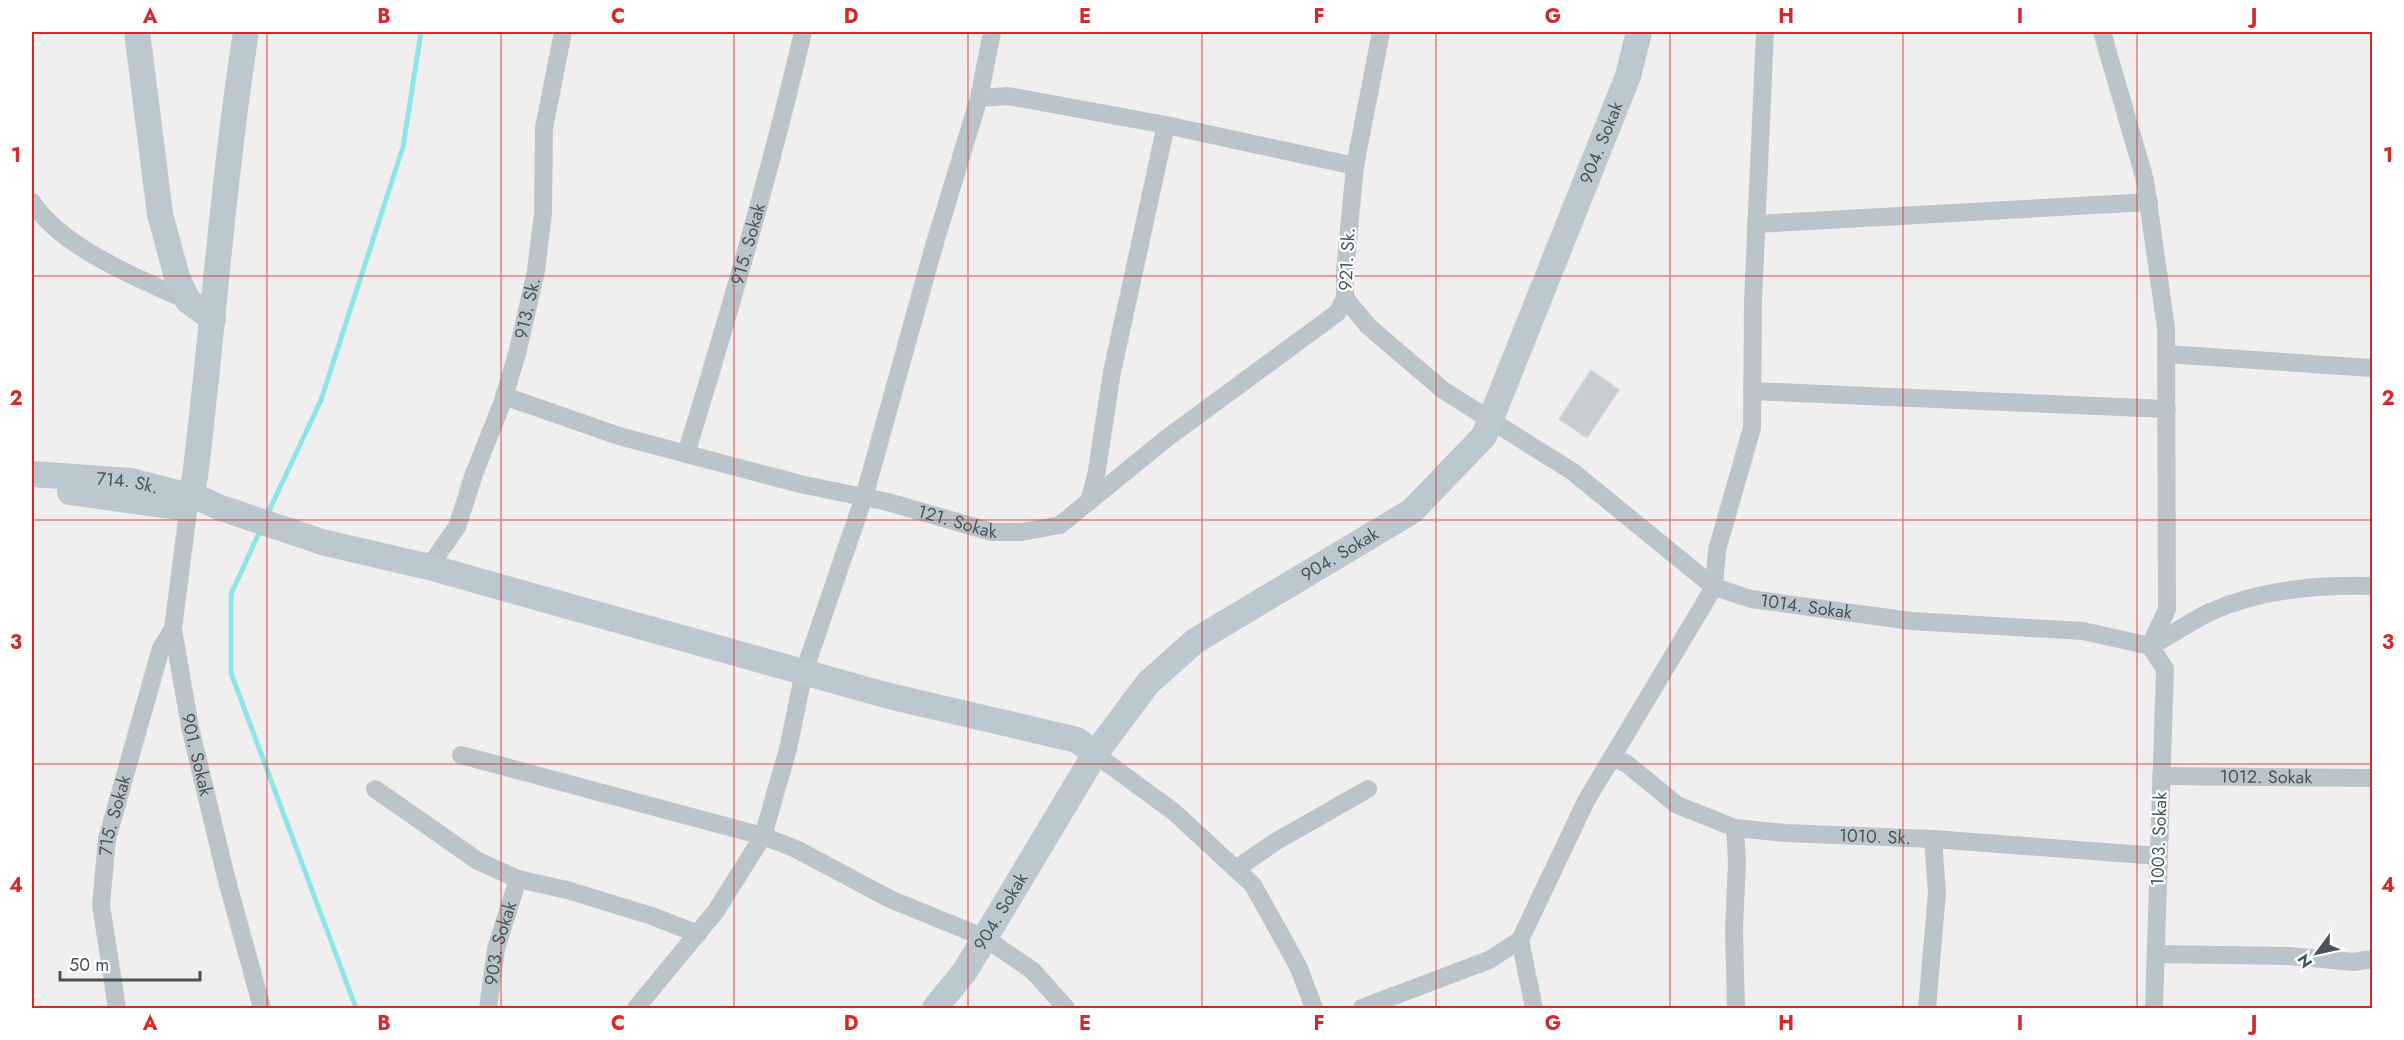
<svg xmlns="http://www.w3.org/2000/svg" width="2404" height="1040" font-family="Jost,sans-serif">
  <rect width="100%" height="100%" fill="#f1eeef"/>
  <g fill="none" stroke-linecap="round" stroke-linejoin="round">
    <path stroke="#8ce5e9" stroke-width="5" d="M 267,515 L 321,400 L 403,147 L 421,32
      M 261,529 L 231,594 L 231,673 L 356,1008"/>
  </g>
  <path fill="#c8cdd1" stroke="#d3d6da" stroke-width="1.5" d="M 1591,370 L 1619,390 L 1587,438 L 1559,419 Z"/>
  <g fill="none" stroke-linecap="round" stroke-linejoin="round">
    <g stroke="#bac5cb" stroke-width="18">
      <path id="s1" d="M 1381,32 L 1355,166 L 1345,271 L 1345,298 L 1368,326 L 1443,390 L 1573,472 L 1714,587 L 1751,599 L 1911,621 L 2083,631 L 2150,646 L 2165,669 L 2154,1008"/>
      <path d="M 2102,32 L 2145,180 L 2166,328 L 2167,609 L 2150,646"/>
      <path d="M 979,98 L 1008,96 L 1166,125 L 1355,166"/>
      <path d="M 32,202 C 62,248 138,278 188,301"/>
      <path d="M 1756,224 L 2149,202"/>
      <path d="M 2166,354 L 2372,368"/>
      <path d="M 1752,391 L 2167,409"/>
      <path id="s2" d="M 504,396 L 619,436 L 800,484 L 888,502 L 992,532 L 1021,532 L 1060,525 L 1167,438 L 1337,313 L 1345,298"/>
      <path id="s3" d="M 686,454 C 729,314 770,174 803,32"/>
      <path id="s4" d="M 190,496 L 173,629 L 190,727 L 226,877 L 262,1008"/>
      <path d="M 1089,502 L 1096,476 L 1112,372 L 1166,125"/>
      <path id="s5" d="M 429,567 L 457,527 L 474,474 L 503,401 L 518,350 L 536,271 L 543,213 L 544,128 L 563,32"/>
      <path d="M 2150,646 C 2171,636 2189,622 2210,612 C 2261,589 2318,585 2372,586"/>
      <path d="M 1095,754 L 1174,812 L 1253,885 L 1298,966 L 1314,1008"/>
      <path d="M 461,755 L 763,836 L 796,849 L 890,899 L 985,938 L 1033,971 L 1066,1008"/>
      <path id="s6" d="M 1612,757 L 1627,764 L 1677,805 L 1735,828 L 1785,833 L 1933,839 L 2158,856"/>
      <path id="s7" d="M 2161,776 L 2372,778"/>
      <path d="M 375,789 L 478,861 L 518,879 L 567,890 L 652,916 L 698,934"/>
      <path d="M 1735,828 L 1737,861 L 1734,930 L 1736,1008"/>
      <path d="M 1236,869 L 1275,842 L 1368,789"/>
      <path d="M 1520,940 L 1534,1008"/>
      <path d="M 2156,954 L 2289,956 L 2354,962 L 2372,959"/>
      <path id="s8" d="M 117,1008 L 101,905 L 107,839 L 161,648 L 173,629"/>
      <path id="s9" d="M 488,1008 L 496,949 L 518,879"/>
      <path d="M 636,1008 L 716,911 L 763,836 L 788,749 L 804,672 L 864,497 L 934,246 L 979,98 L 992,32"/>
      <path d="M 1362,1008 L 1489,960 L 1520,940 L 1586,801 L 1714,587 L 1717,550 L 1752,428 L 1753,301 L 1765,32"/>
      <path d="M 1927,1008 L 1937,893 L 1933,839"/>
    </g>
    <g stroke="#bbc8d0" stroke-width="26">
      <path d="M 137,32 L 160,214 L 177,277 L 188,301 L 213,319"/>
      <path id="s10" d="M 32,474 L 131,481 L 201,499 L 221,508 L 322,542 L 429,567 L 889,696 L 1077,740 L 1095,754"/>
      <path d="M 70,492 L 177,507"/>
      <path d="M 190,496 L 195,477 C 213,329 223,179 246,32"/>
      <path id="s11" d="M 935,1008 L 965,971 L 1095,754 L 1148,683 L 1195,641 L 1412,511 L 1484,436 L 1628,76 L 1639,32"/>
    </g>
  </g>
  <path fill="none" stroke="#d62828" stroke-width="1.5" stroke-opacity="0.55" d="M 267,32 L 267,1008M 501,32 L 501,1008M 734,32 L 734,1008M 968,32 L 968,1008M 1202,32 L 1202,1008M 1436,32 L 1436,1008M 1670,32 L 1670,1008M 1903,32 L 1903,1008M 2137,32 L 2137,1008M 32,276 L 2372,276M 32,520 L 2372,520M 32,764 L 2372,764"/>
  <g text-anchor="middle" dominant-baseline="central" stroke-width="4.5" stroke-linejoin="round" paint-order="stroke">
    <g font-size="18" fill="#47555b" stroke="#fff">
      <text stroke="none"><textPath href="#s11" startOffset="1125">904. Sokak</textPath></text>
      <text stroke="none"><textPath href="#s3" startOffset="219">915. Sokak</textPath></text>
      <text transform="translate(1347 259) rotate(-87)">921. Sk.</text>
      <text stroke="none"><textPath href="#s5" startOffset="279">913. Sk.</textPath></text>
      <text stroke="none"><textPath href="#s10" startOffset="96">714. Sk.</textPath></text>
      <text stroke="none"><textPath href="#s2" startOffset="471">121. Sokak</textPath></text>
      <text stroke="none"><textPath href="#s11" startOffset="621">904. Sokak</textPath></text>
      <text stroke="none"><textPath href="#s1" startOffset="834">1014. Sokak</textPath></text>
      <text stroke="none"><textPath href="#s4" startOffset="262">901. Sokak</textPath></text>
      <text stroke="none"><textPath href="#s7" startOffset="105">1012. Sokak</textPath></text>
      <text stroke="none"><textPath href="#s8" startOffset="195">715. Sokak</textPath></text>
      <text stroke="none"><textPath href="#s6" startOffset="284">1010. Sk.</textPath></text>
      <text transform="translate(2159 839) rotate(-88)">1003. Sokak</text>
      <text stroke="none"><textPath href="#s11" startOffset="117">904. Sokak</textPath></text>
      <text stroke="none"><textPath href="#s9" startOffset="66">903. Sokak</textPath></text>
    </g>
  </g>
  <rect width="2404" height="1040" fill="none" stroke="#ffffff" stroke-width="66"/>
  <g transform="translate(2317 953) rotate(237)" stroke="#ffffff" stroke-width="4.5" paint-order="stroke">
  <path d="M0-4.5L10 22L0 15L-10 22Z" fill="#47555b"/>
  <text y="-9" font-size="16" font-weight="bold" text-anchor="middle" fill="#47555b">N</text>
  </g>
  <path d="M60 971v9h140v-9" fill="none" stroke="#47555b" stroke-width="3"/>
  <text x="69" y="971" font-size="18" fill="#47555b" stroke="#ffffff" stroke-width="4.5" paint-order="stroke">50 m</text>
  <rect x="33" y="33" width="2338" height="974" fill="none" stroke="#d62828" stroke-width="2"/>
  <g font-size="20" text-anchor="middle" font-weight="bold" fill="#d62828">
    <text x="150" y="23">A</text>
    <text x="384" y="23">B</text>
    <text x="618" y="23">C</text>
    <text x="851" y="23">D</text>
    <text x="1085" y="23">E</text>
    <text x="1319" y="23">F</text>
    <text x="1553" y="23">G</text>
    <text x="1786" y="23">H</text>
    <text x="2020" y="23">I</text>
    <text x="2254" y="23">J</text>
    <text x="16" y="162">1</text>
    <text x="2388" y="162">1</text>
    <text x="16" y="405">2</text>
    <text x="2388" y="405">2</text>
    <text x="16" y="649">3</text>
    <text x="2388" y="649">3</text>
    <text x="16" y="892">4</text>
    <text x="2388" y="892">4</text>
    <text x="150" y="1030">A</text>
    <text x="384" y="1030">B</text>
    <text x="618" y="1030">C</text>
    <text x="851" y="1030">D</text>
    <text x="1085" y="1030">E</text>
    <text x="1319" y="1030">F</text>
    <text x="1553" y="1030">G</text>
    <text x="1786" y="1030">H</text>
    <text x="2020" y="1030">I</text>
    <text x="2254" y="1030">J</text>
  </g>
</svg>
